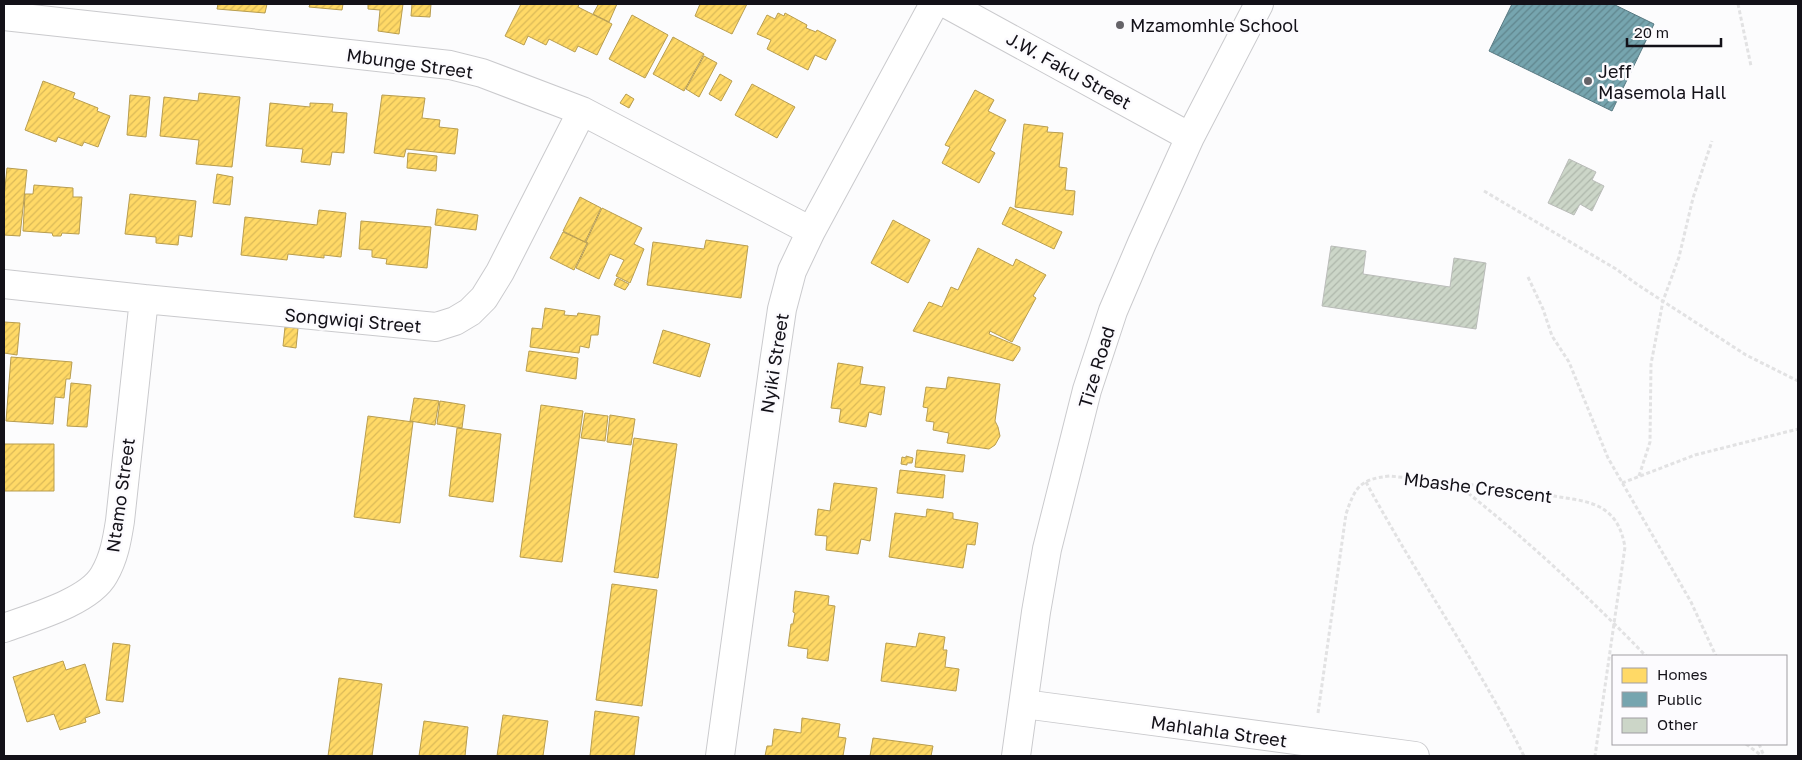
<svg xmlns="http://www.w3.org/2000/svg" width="1802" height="760" font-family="'Golos Text',sans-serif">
  <defs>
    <pattern id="homes-hatch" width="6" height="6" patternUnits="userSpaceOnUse" patternTransform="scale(1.25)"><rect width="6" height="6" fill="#ffd966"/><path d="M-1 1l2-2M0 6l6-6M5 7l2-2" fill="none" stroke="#dab958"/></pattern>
    <pattern id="public-hatch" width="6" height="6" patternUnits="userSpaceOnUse" patternTransform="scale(1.25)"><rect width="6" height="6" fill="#76a5af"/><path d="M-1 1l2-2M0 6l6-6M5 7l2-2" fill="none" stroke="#60858d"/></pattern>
    <pattern id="building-hatch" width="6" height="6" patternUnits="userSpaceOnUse" patternTransform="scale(1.25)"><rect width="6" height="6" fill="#ccd6c8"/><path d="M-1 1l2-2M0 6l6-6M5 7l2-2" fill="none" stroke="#aeb7ab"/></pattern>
  </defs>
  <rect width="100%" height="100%" fill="#fcfcfd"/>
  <path fill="url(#homes-hatch)" stroke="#b89d4f" d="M 218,4 L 267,4 L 265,13 L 217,9 Z
    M 310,4 L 343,4 L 342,10 L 309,7 Z
    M 368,4 L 403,4 L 399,34 L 378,31 L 380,10 L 368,9 Z
    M 412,4 L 431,4 L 430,17 L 411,16 Z
    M 521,4 L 579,4 L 578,7 L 612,24 L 597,55 L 578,46 L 575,52 L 549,39 L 546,45 L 528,36 L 524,45 L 505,36 Z
    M 595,4 L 617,4 L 609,22 L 593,14 L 598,5 Z
    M 700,4 L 747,4 L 732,34 L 695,16 Z
    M 778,13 L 784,16 L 785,13 L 807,25 L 806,28 L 816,32 L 817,30 L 836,40 L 826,60 L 815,55 L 808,70 L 767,49 L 771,40 L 757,34 L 767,15 L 775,19 Z
    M 632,15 L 668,35 L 645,78 L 609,59 Z
    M 673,37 L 704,54 L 684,91 L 653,74 Z
    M 704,56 L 717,63 L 699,97 L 686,89 Z
    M 720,74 L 732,81 L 721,101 L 709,94 Z
    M 43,81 L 75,93 L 73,98 L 98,108 L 97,111 L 110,116 L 98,147 L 84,142 L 82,146 L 58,137 L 56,142 L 25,130 Z
    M 752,84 L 795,107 L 777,138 L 735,115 Z
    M 975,90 L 994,100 L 988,111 L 1006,120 L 990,150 L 995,153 L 979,183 L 942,163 L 950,147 L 945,145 Z
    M 199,93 L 240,97 L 232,167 L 196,164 L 199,140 L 160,136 L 164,97 L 198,101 Z
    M 626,94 L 634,99 L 629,108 L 620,103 Z
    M 130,95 L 150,97 L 146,137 L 127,135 Z
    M 382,95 L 425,98 L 422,118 L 440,120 L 439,127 L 458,129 L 455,154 L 406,149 L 404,157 L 374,153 Z
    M 270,103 L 310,107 L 310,103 L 333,104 L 332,112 L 347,113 L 344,153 L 332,152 L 330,165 L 301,162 L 303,149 L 266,146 Z
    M 1024,124 L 1048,127 L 1047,132 L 1063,133 L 1059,167 L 1067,168 L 1065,190 L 1075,191 L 1073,215 L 1015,207 Z
    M 408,153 L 437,156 L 436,171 L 407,168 Z
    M 7,168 L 27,170 L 20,236 L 4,235 L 4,197 Z
    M 217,174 L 233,177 L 230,205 L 213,203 Z
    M 34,185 L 73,188 L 73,197 L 82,197 L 79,234 L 62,233 L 61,236 L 53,236 L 52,233 L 23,231 L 25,194 L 33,194 Z
    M 130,194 L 196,201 L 192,237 L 179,235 L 178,245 L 156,243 L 156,237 L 125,234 Z
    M 580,197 L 601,208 L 585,242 L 563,231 Z
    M 1010,207 L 1062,232 L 1054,249 L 1002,224 Z
    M 602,208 L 642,228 L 634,244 L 644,249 L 630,283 L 616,276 L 624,260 L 610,254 L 599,279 L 576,268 L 588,243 L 586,242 Z
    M 437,209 L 478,215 L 476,230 L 435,225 Z
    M 319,210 L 346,213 L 341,257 L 324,255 L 324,258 L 288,254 L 287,260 L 241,255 L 245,217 L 317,225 Z
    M 893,220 L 930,240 L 908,283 L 871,263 Z
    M 361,221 L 431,227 L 427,268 L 386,264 L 387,259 L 372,257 L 372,250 L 359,249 Z
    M 563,232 L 587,243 L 574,270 L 550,258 Z
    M 706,240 L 748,246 L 741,298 L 647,285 L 653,242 L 704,249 Z
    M 978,248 L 1013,266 L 1016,259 L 1046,275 L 1033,296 L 1036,298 L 1012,342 L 990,331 L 989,334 L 1020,347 L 1020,350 L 1013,361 L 913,331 L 929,302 L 942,307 L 951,287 L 958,290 Z
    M 617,278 L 629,284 L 625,290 L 614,285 Z
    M 545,308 L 565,311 L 564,315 L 577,316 L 578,313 L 600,316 L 598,335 L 591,335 L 589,348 L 580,346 L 579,353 L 530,347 L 532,328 L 542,329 Z
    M 4,322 L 20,323 L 17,355 L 4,353 Z
    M 285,327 L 298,328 L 296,348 L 283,346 Z
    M 663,330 L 710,344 L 700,377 L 653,363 Z
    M 529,351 L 578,358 L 576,379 L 526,371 Z
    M 11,357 L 72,362 L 70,379 L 66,379 L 64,398 L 55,397 L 53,424 L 6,421 Z
    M 838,363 L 863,367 L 860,384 L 885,387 L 881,415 L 869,412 L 866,427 L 839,422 L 841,409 L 831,408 Z
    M 948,377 L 1000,384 L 995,421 L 998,427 L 1000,436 L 995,445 L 989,449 L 947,443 L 949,433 L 933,430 L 934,422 L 926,421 L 928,408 L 923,407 L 926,387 L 946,389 Z
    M 71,383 L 91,385 L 87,427 L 67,426 Z
    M 414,398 L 439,401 L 435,425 L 410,421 Z
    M 440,401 L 465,405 L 462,428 L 437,424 Z
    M 541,405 L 583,411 L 562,562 L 520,557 Z
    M 585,413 L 608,416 L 605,441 L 581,438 Z
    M 610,415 L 635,419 L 631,445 L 607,442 Z
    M 368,416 L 413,422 L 400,523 L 354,517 Z
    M 457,428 L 501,434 L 493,502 L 449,496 Z
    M 634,438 L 677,444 L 658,578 L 614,572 Z
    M 4,444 L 54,444 L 54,491 L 4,491 Z
    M 917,450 L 965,455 L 963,472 L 915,467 Z
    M 906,456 L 913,458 L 912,463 L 907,463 L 907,465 L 901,464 L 902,457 L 906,458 Z
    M 900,470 L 945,475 L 943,498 L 897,493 Z
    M 834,483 L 877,488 L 870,541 L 861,539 L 858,554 L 826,550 L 827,536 L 815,535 L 818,509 L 830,511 Z
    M 927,509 L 953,513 L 953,519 L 978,523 L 975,545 L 967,544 L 963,568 L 889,557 L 895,513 L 926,517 Z
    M 612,584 L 657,590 L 642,706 L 596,700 Z
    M 795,591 L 829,596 L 828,605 L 835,606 L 828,661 L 807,658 L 808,649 L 788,646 L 791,624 L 793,624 L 795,613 L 793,612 Z
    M 919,633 L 945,637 L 943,650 L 947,650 L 945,667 L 959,669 L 956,691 L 881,681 L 886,643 L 916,647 Z
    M 113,643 L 130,645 L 123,702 L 106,700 Z
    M 63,661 L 66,670 L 85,664 L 100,713 L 85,718 L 86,722 L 60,730 L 54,714 L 27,722 L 13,677 Z
    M 339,678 L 382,684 L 372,756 L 328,756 Z
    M 595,711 L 639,717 L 634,756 L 590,756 Z
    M 503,715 L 548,721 L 543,756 L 497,756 Z
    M 802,718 L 840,724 L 838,737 L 846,738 L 843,756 L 765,756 L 767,746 L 772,746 L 774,729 L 801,733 Z
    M 424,721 L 468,727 L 465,756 L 419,756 Z
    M 873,738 L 933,746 L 931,756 L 870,756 Z"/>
  <path fill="url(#public-hatch)" stroke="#587982" d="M 1512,4 L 1613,4 L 1654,24 L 1612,111 L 1489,51 Z"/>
  <path fill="url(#building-hatch)" stroke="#babcb9" d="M 1569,159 L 1596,172 L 1592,180 L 1604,186 L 1592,211 L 1580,204 L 1574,215 L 1548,203 Z
    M 1331,246 L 1366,251 L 1363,274 L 1450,287 L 1454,258 L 1486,263 L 1476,329 L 1322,306 Z"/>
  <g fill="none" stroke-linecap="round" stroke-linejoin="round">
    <defs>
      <path id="street" d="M 947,4 L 1190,137
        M 4,16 L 450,65 L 482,73 L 582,111 L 811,231
        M 4,284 L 144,299 L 436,327 L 455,321 L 470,312 L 484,298 L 500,272 L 582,111
        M 4,628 C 31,618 89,602 104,575 C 114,558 117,540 120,521 L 144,299
        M 1024,704 L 1415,756
        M 720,756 L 774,363 L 782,309 L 792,271 L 811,231 L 934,4
        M 1016,756 L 1036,612 L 1047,549 L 1087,390 L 1113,311 L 1142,243 L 1190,137 L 1259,4"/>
    </defs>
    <use href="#street" stroke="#cacacd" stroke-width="30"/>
    <path stroke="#e2e2e3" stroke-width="3" stroke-dasharray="4 2.5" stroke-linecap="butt" d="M 1738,4 L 1751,66
      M 1484,191 L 1616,269 L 1638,285 L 1746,355 L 1798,381
      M 1528,277 L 1543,309 L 1552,336 L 1569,362 L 1608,458 L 1691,602 L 1716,656
      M 1639,476 L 1650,442 L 1651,364 L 1663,301 L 1679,257 L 1693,198 L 1712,141
      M 1366,482 C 1416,575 1477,662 1524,756
      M 1622,483 L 1695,455 L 1798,429
      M 1458,485 C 1525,538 1587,595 1646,656
      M 1318,713 L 1346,514 C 1355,487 1360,479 1390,476 C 1445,482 1500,487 1554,496 C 1570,499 1589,500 1603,509 C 1617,518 1622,531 1625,547 L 1595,756
      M 1746,744 L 1762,756
      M 1759,744 L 1764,756"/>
    <use href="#street" stroke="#fff" stroke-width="28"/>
  </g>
  <g fill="#656368" stroke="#fcfbfe" stroke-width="2">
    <circle cx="1120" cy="25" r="5"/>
    <circle cx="1588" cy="81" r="5"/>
  </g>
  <g text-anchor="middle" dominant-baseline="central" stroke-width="5" stroke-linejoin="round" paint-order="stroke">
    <g font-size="18" fill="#131118" stroke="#fcfbfe" text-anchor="start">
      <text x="1130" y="25">Mzamomhle School</text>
      <text x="1598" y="71">Jeff<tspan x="1598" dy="21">Masemola Hall</tspan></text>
    </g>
    <g font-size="18" fill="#131118" stroke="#fcfbfe">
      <text transform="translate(410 63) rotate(8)">Mbunge Street</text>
      <text transform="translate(1069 70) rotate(29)">J.W. Faku Street</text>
      <text transform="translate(353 320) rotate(5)">Songwiqi Street</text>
      <text transform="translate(774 363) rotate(-81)">Nyiki Street</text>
      <text transform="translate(1096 367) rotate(-73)">Tize Road</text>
      <text transform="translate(1478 487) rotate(7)">Mbashe Crescent</text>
      <text transform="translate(120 495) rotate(-82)">Ntamo Street</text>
      <text transform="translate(1219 731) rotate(8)">Mahlahla Street</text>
    </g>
  </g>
  <rect width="1802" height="760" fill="none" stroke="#131118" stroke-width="10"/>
  <rect x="1612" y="655" width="175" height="90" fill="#fcfbfe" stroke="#9f9da2"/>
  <rect x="1622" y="668" width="25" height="15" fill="#ffd966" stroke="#9f9da2"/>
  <text x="1657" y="680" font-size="15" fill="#131118">Homes</text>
  <rect x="1622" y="692" width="25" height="15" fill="#76a5af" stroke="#9f9da2"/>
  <text x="1657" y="705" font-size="15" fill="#131118">Public</text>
  <rect x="1622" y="718" width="25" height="15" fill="#ccd6c8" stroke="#9f9da2"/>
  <text x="1657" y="730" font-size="15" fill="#131118">Other</text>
  <path d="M1627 38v8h94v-8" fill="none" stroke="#131118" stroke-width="2.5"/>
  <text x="1634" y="38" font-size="15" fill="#131118" stroke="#fcfbfe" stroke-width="4" paint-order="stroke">20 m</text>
</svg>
